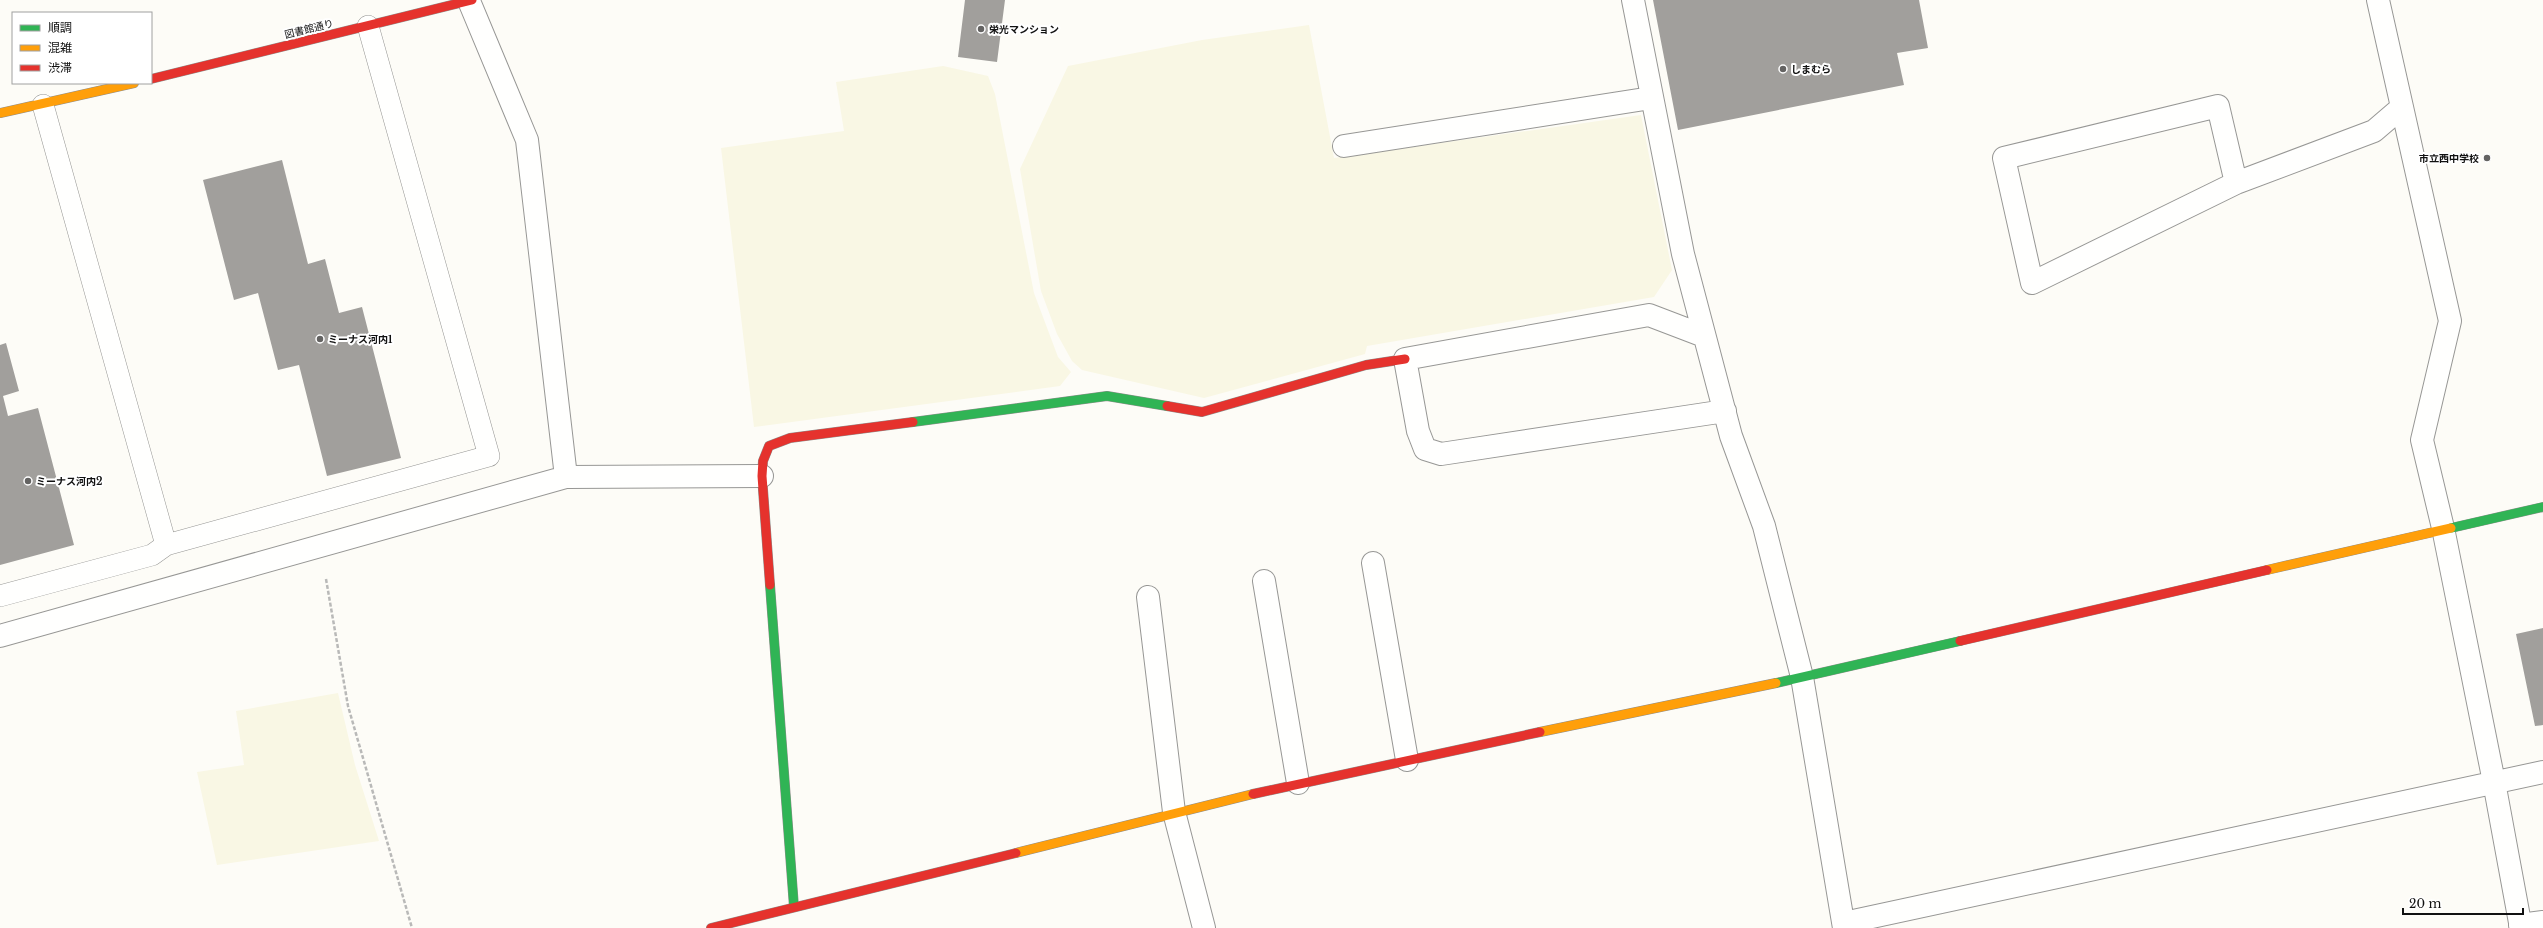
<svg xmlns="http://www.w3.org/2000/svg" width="2543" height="928" font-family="'Libre Baskerville','Noto Sans JP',serif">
  <rect width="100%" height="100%" fill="#fdfcf7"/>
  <path fill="#f9f7e4" d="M 1309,25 L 1334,158 L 1641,115 L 1672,270 L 1654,297 L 1367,346 L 1365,354 L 1204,398 L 1082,370 L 1072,361 L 1057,334 L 1041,291 L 1020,169 L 1068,66 L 1202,40 Z
    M 943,66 L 988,76 L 995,94 L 1034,293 L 1058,357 L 1071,372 L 1060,386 L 754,427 L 721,148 L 844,131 L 836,82 Z
    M 338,693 L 355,765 L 379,841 L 217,865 L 197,772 L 244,765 L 236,711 Z"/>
  <path fill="#a19f9c" d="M 965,0 L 1005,0 L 997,62 L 958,57 Z
    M 1653,0 L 1919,0 L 1928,48 L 1897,53 L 1904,85 L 1678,130 Z
    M 282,160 L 308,264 L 325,259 L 339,313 L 362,307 L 401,458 L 327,476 L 299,365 L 278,370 L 258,293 L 234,300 L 203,180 Z
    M 6,343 L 19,391 L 3,396 L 8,416 L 38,408 L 74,545 L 0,565 L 0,345 Z
    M 2543,628 L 2543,725 L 2535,726 L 2516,634 Z"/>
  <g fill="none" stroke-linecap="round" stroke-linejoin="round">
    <defs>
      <path id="lane" d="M 43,105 L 166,545 L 489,456 L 368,26
        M 0,596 L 152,555 L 166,545"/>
      <path id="street" d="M 1633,0 L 1683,254 L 1731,436 L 1764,526 L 1802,677 L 1844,928
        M 2378,0 L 2450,321 L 2422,440 L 2443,528 L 2494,782 L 2521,928
        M 469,1 L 527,140 L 566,477
        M 1344,146 L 1651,98
        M 2236,183 L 2218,106 L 2004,158 L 2032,283 L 2236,183 L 2374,131 L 2402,107
        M 1704,336 L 1649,315 L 1405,359 L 1418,431 L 1425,449 L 1441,454 L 1725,411
        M 1373,563 L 1407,760
        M 1264,581 L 1298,783
        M 1148,597 L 1174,812 L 1204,928
        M 0,636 L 566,477 L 762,476
        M 1844,923 L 2543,772
        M 2520,925 L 2543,922"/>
      <path id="fast" d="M 913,422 L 1107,396 L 1167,406
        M 2451,528 L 2543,507
        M 770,585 L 794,907
        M 1776,683 L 1960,641"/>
      <path id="slow" d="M 0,113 L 134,83
        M 2267,570 L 2451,528
        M 1540,732 L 1776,683
        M 1016,853 L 1253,794"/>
      <path id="jam" d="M 151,79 L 472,0
        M 1167,406 L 1202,412 L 1366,365 L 1405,359
        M 770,585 L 762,476 L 763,461 L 769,446 L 790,438 L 913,422
        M 1960,641 L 2267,570
        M 1253,794 L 1540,732
        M 711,928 L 1016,853"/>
    </defs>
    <use href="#lane" stroke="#979795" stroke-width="22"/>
    <use href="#street" stroke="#979795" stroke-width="24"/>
    <use href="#fast" stroke="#8e8d8b" stroke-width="10"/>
    <use href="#slow" stroke="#8e8d8b" stroke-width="10"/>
    <use href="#jam" stroke="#8e8d8b" stroke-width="10"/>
    <path stroke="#b9b9b8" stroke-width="2.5" stroke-dasharray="4 2" stroke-linecap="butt" d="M 326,579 L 348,706 L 412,928"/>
    <use href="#lane" stroke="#fffffe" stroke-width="21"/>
    <use href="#street" stroke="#fffffe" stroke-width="22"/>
    <use href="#fast" stroke="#30b455" stroke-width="9"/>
    <use href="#slow" stroke="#ff9f0a" stroke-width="9"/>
    <use href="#jam" stroke="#e5322d" stroke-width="9"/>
  </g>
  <g fill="#646362" stroke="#fff" stroke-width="1.5">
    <circle cx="981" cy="29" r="4"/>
    <circle cx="1783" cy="69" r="4"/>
    <circle cx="2487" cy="158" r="4"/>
    <circle cx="320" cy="339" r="4"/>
    <circle cx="28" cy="481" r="4"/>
  </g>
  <g text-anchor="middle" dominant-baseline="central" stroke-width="4" stroke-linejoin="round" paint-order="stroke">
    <g font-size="10" fill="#111" stroke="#fff">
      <text transform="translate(309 29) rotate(-14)">図書館通り</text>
    </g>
    <g font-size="10" font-weight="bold" fill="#111" stroke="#fff" text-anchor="start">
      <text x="989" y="29">栄光マンション</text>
      <text x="1791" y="69">しまむら</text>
      <text x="2479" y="158" text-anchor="end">市立西中学校</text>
      <text x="328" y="339">ミーナス河内1</text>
      <text x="36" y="481">ミーナス河内2</text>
    </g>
  </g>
  <rect x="12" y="12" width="140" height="72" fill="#ffffff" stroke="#a0a0a0"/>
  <rect x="20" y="25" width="20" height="6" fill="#30b455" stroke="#a0a0a0"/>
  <text x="48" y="32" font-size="12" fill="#111111">順調</text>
  <rect x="20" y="45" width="20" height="6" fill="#ff9f0a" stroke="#a0a0a0"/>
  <text x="48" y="52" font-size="12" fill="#111111">混雑</text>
  <rect x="20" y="65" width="20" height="6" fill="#e5322d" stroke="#a0a0a0"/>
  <text x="48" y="72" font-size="12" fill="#111111">渋滞</text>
  <path d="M2403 908v6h120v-6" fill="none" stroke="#111111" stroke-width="2"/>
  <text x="2409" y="908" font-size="12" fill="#111111" stroke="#ffffff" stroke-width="3" paint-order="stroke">20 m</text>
</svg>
